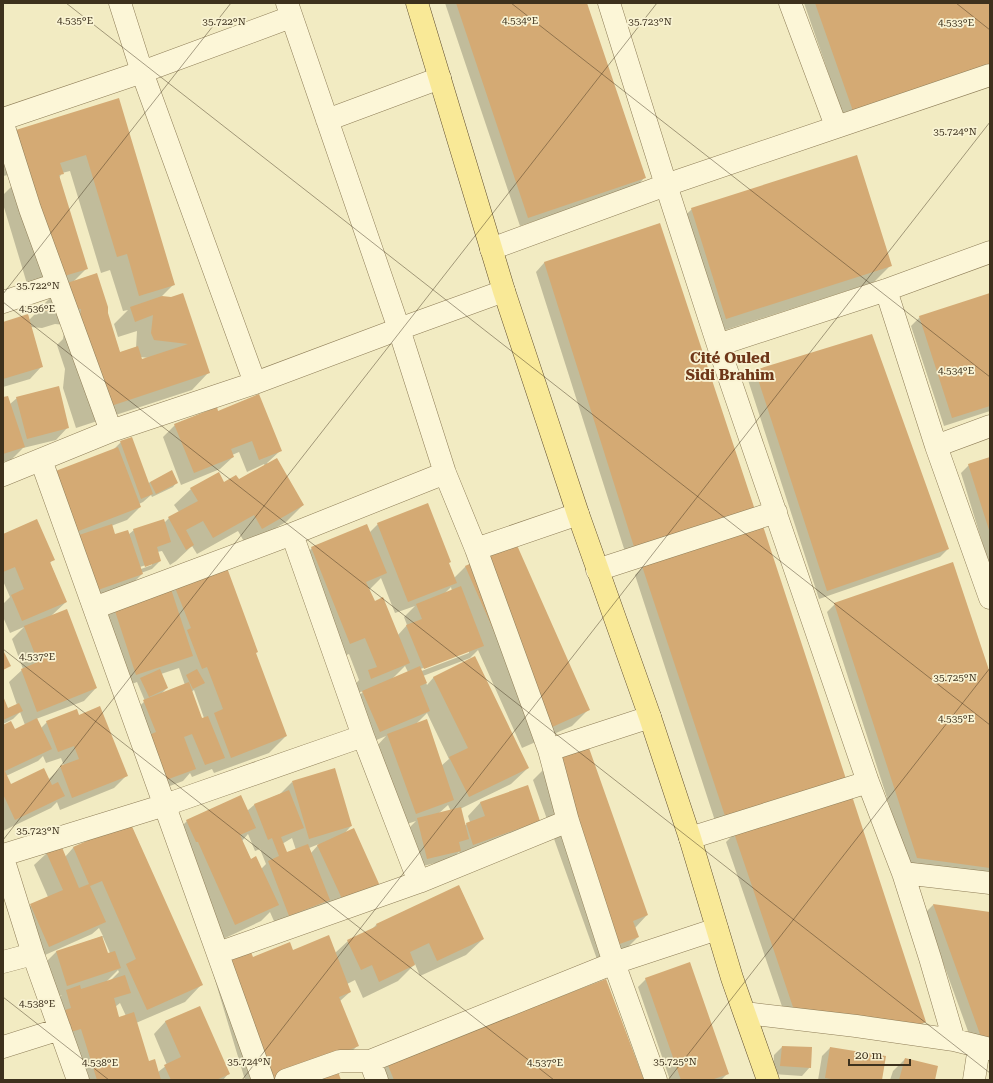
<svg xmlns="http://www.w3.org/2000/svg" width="993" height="1083" font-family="'Roboto Serif',serif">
  <rect width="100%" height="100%" fill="#f2ebc2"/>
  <path fill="#0003" fill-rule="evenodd" d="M 445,3 L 586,3 L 645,177 L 637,186 L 520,226 Z
    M 804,3 L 990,3 L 845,121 Z
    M 118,100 L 174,284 L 161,297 L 208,373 L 192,390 L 76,428 L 63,388 L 65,369 L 57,345 L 63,339 L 65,325 L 55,324 L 42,328 L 31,327 L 42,366 L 30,379 L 3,387 L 3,323 L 29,320 L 38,311 L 47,308 L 45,303 L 60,288 L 31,297 L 3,204 L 3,195 L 11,187 L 8,175 L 3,176 L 3,135 ZM 70,171 L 101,273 L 110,270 L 123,311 L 128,310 L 114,324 L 118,337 L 137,331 L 136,348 L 120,353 L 107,314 L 73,282 L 86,269 L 59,178 L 62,173 ZM 140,357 L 149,358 L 141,360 Z
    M 692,209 L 890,266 L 874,282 L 710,335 L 675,225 Z
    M 659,224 L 754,509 L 627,558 L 536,272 L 544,263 Z
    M 990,294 L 990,411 L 944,426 L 911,326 L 920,317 Z
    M 756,371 L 948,549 L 940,557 L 819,599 L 748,380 Z
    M 3,398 L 10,404 L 17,398 L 68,427 L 56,440 L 23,448 L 11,460 L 3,462 Z
    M 218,412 L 280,451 L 267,463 L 303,505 L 286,522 L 246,545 L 238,531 L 197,554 L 192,546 L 176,561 L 170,565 L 162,551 L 157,552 L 160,561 L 152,569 L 141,573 L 142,574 L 129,587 L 85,602 L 64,544 L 112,451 L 121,442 L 148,484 L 150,482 L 176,483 L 173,487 L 152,497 L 151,495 L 143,502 L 139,504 L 140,507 L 127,520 L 111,526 L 115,535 L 128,535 L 134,530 L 164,523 L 169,518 L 179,512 L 174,505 L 191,489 L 238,481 L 265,466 L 264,464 L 247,472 L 239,452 L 232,455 L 233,457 L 220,469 L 181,485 L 163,437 L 175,425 ZM 152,563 L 152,565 L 141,569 L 140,567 Z
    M 990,458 L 990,568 L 961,473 L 969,465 Z
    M 378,524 L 448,564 L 454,578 L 465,567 L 515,544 L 588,710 L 572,726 L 522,748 L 478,650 L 470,658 L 423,676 L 427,685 L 434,677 L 528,768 L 511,784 L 460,809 L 464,826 L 470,822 L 468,816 L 480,803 L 527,786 L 539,820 L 527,833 L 461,856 L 459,852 L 452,859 L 419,867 L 410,827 L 416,821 L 404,825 L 375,748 L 386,736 L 367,744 L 350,704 L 364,691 L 354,694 L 352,688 L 359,680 L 349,654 L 334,660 L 295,565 L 312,548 L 370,532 ZM 381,578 L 395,613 L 415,606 L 404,617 L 407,625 L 398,635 L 374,602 L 369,590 ZM 451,587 L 452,591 L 444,594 ZM 469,650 L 469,653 L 419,672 L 418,670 ZM 405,666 L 408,672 L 392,679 ZM 427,713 L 449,759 L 441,766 L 415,725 ZM 448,805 L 451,811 L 438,814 Z
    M 3,535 L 53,559 L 50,563 L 66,602 L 51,616 L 96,688 L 84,701 L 36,719 L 41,728 L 47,722 L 79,716 L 126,776 L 114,788 L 60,810 L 57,802 L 51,808 L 3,831 L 3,726 L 14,731 L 25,725 L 20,712 L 13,719 L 3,724 L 3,699 L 8,709 L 17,705 L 9,682 L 23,669 L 12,639 L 24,627 L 10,633 L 3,617 L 3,604 L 10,597 L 3,581 ZM 43,756 L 46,763 L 61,758 L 64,766 L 61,767 L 49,779 L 10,785 L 6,776 L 38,761 Z
    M 643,567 L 846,782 L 718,830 L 635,575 Z
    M 175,586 L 255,654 L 286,736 L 269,753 L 214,773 L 212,769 L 192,777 L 190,773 L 183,781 L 154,792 L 131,714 L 145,701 L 137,682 L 124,687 L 102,622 L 114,609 ZM 179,668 L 185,685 L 160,695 L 167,688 L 161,674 ZM 194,690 L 204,718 L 202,719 L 191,692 Z
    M 835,604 L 990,676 L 990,877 L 909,866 L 827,612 Z
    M 550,763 L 647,915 L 635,928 L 638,937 L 622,953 L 598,962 L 533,780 Z
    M 292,782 L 351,826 L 344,834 L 379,886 L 331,914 L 326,903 L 317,912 L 277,928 L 270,912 L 261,921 L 219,941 L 170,838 L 187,821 L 247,811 L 254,805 L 280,794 ZM 248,834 L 255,851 L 260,849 L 266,864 L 261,869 L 251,860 L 242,841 ZM 292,838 L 296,850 L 286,853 L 282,844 ZM 319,844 L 311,853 L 309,848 Z
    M 130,823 L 201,985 L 185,1002 L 136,1023 L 148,1063 L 158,1072 L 167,1065 L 154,1034 L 166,1021 L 228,1074 L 223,1080 L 75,1080 L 65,1045 L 55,1048 L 49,1027 L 50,1007 L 62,995 L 55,998 L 44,964 L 56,952 L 103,936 L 99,928 L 92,934 L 36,959 L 18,917 L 31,905 L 48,897 L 34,865 L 47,853 L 65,857 L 73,848 ZM 103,937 L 110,953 L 107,954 L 102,938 ZM 118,970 L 119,972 L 110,981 L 105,983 ZM 120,1003 L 126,1016 L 119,1018 L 115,1007 Z
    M 734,834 L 925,1022 L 916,1030 L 787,1021 L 726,842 Z
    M 459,886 L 483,939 L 466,955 L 420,976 L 415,964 L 398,981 L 363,998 L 355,980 L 347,984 L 350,992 L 340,1001 L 357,1046 L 341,1063 L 315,1073 L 340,1080 L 245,1080 L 212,970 L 228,954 L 252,958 L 292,951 L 335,953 L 348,941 L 371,930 L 376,925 Z
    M 933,905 L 990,913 L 990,1047 L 973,1045 L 925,913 Z
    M 646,979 L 728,1073 L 721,1080 L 670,1080 L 638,987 Z
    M 782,1047 L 810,1067 L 802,1076 L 773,1074 L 774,1055 Z
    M 830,1048 L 881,1080 L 818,1080 L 822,1056 Z
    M 905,1059 L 933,1080 L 890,1080 L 893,1071 Z
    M 388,1064 L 643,1080 L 383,1080 L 380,1072 Z"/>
  <path fill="#d4aa74" d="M 456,3 L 587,3 L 646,178 L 528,218 Z
    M 815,3 L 990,3 L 990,68 L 854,114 Z
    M 119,98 L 175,285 L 139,296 L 127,254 L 117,257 L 86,155 L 60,163 L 64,174 L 59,175 L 88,269 L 47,281 L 3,134 Z
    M 857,155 L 892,266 L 726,319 L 691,208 Z
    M 660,223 L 755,510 L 635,550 L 544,262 Z
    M 97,273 L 108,307 L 108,313 L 120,352 L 138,346 L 142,359 L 188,344 L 154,340 L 151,333 L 153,315 L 135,322 L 130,307 L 162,296 L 171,297 L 183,293 L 210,373 L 93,412 L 79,326 L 81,309 L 73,308 L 60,312 L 37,310 L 66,300 L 61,285 Z
    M 990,293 L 990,406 L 952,418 L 919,316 Z
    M 28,314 L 43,367 L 3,379 L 3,322 Z
    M 872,334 L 949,549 L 827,591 L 755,370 Z
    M 59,386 L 69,428 L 27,439 L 16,397 Z
    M 259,394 L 282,451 L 259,460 L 252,441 L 231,449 L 234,457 L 194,473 L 174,424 L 217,407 L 218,411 Z
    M 8,396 L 25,447 L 3,454 L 3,397 Z
    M 132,437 L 153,494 L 141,499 L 120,441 Z
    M 118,447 L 141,507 L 76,532 L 53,472 Z
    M 990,457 L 990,533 L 968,464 Z
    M 277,458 L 304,505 L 262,529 L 254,515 L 213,538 L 203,521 L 186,530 L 194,545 L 186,550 L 168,517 L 198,501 L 190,488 L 219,472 L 224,482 L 236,475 L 239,479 Z
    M 172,470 L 178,483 L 156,494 L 150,482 Z
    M 428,503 L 451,562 L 449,563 L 457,583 L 408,602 L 377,523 Z
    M 37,519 L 55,560 L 50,562 L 67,602 L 22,621 L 11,595 L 24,589 L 15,567 L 3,572 L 3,534 Z
    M 164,519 L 171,542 L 157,547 L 161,561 L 145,567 L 133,529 Z
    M 112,524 L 115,534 L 128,530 L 143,574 L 98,590 L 79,535 Z
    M 367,524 L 387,573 L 366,582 L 375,601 L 383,597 L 410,663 L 371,679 L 368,670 L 377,667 L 365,638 L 350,644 L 311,547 Z
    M 763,526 L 847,782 L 727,822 L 642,566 Z
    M 516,543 L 590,710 L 539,733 L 465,566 Z
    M 953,562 L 990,673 L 990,868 L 917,858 L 834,603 Z
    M 226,565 L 258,652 L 256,653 L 287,736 L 231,758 L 214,713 L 223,709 L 207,667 L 202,669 L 187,630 L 191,628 L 174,585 Z
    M 461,586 L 484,646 L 424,669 L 406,625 L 422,619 L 416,604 Z
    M 171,589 L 193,656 L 136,675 L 114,608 Z
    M 67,609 L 97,688 L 37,712 L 21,669 L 38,662 L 24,626 Z
    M 3,650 L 11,666 L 3,670 Z
    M 475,656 L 529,768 L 469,797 L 449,757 L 468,748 L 433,677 Z
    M 420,666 L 427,683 L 420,686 L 430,711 L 380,732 L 362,691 Z
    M 160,669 L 168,688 L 149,697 L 140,678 Z
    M 197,669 L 205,683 L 193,689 L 186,675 Z
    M 189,682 L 202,718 L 208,716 L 225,758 L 205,765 L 192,734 L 184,737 L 196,769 L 166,780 L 149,735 L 156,732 L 143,700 Z
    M 3,696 L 8,708 L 19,703 L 23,711 L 3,720 Z
    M 100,706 L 128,776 L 72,798 L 60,766 L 79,759 L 74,746 L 58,752 L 46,721 L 77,709 L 79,715 Z
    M 37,718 L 52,749 L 5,771 L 11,784 L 44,768 L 52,785 L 58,782 L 65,796 L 15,820 L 3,794 L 3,725 L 11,721 L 15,729 Z
    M 427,719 L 454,800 L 416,814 L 387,734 Z
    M 589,748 L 648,915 L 633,921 L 639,937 L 614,946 L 549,762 Z
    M 335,768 L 352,826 L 309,839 L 292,781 Z
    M 528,785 L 540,821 L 473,845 L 466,823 L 485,816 L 480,802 Z
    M 289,790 L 304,828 L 281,837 L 287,852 L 308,844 L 330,900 L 289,916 L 268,861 L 279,856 L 272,838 L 268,840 L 254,804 Z
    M 241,795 L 256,828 L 240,835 L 251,859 L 256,856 L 279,905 L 235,925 L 198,842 L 196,842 L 186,820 Z
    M 852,796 L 926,1022 L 905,1029 L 795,1013 L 734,833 Z
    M 461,807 L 469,839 L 459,842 L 461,851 L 427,859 L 417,818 Z
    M 130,822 L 203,985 L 147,1010 L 126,964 L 136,959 L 102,881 L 90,886 L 106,922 L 49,947 L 30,904 L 63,890 L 46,852 L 61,845 L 79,888 L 89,884 L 73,847 Z
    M 354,828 L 380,886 L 344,903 L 317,845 Z
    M 459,885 L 484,939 L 437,961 L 429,943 L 410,952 L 415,965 L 379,982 L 372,965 L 361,970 L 347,940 L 377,926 L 376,924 Z
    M 933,904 L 990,912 L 990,1038 L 981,1037 Z
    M 329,935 L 351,992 L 339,997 L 359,1046 L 272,1080 L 228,953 L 248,945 L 253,957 L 290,942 L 293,950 Z
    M 102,936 L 108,953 L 115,951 L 121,968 L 67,986 L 56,951 Z
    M 690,962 L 729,1074 L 711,1080 L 681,1080 L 645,978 Z
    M 125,975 L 131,993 L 114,998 L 119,1017 L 134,1012 L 149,1061 L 155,1059 L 161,1080 L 97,1080 L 81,1029 L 71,1032 L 65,1010 L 71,1008 L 66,990 L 80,985 L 81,989 Z
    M 606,979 L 644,1080 L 394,1080 L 387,1063 Z
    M 200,1006 L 230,1074 L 216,1080 L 171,1080 L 164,1065 L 181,1057 L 165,1021 Z
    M 782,1046 L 812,1047 L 811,1068 L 780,1066 Z
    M 830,1047 L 886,1056 L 882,1080 L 837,1080 L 825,1078 Z
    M 905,1058 L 938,1066 L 935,1080 L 899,1080 Z
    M 336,1066 L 341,1080 L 299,1080 Z"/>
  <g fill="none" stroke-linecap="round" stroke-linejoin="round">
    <defs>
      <path id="minor" d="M 120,3 L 142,72 L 255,383
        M 287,3 L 399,329 L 445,473 L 476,549 L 549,750 L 568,821 L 614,963 L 656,1080
        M 609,3 L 666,185 L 718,345 L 868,782 L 903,873 L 930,958 L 954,1040
        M 790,3 L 836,126
        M 3,119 L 142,72 L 291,17
        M 327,120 L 440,78
        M 3,124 L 30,209 L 111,431
        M 491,249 L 666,185 L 990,75
        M 886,290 L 936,446 L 990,598
        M 3,302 L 57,284
        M 718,345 L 886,290 L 990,252
        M 936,446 L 990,426
        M 41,460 L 263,1080
        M 3,475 L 111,431 L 255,383 L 399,329 L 504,291
        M 292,534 L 363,736
        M 476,549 L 578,514
        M 597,570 L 776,512
        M 94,608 L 292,534 L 445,473
        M 549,750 L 650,717
        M 690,838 L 868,782
        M 3,855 L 165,805 L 363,736 L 419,882
        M 3,858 L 33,954 L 78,1080
        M 903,873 L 990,883
        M 218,953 L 419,882 L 568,821
        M 3,962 L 33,954
        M 745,1013 L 856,1026 L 954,1040 L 990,1049
        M 3,1047 L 60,1029
        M 370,1061 L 377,1080
        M 286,1080 L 340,1061 L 370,1061 L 614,963 L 717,929
        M 974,1080 L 979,1047"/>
      <path id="major" d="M 417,3 L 504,291 L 578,514 L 650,717 L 690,838 L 732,978 L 768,1080"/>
    </defs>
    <use href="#minor" stroke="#8e7d57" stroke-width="23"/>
    <use href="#major" stroke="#5c492c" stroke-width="23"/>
    <use href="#minor" stroke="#fcf6d7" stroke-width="22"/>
    <use href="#major" stroke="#f9e997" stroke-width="22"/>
  </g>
  <path fill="none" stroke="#3d311d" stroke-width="1" stroke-opacity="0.45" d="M 66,3 L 990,725M 511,3 L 990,377M 956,3 L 990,30M 3,294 L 231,3M 3,302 L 990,1073M 3,649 L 554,1080M 3,840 L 657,3M 3,997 L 109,1080M 242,1080 L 990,122M 668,1080 L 990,668"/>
  <g text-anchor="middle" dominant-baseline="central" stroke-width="3.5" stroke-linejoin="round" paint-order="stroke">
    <g font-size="15" font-weight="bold" fill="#6e3618" stroke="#f9f3d3">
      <text x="730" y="358">Cité Ouled<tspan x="730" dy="17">Sidi Brahim</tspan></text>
    </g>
  </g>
  <g font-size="10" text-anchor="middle" fill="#3d311d" stroke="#f9f3d3" stroke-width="3.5" stroke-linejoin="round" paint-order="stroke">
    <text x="75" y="24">4.535°E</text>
    <text x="520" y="24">4.534°E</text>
    <text x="224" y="25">35.722°N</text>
    <text x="650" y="25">35.723°N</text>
    <text x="956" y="26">4.533°E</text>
    <text x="955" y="135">35.724°N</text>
    <text x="38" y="289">35.722°N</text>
    <text x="37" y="312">4.536°E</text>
    <text x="956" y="374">4.534°E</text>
    <text x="37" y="660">4.537°E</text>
    <text x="955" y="681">35.725°N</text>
    <text x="956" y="722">4.535°E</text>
    <text x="38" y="834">35.723°N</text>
    <text x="37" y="1007">4.538°E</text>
    <text x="249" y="1065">35.724°N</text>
    <text x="675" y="1065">35.725°N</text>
    <text x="100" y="1066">4.538°E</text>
    <text x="545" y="1066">4.537°E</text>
  </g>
  <rect width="993" height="1083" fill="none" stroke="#3d311d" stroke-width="8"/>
  <path d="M849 1059v6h61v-6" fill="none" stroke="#3d311d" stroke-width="2"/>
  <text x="855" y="1059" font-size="12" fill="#3d311d" stroke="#f9f3d3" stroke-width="3" paint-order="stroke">20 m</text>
</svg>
